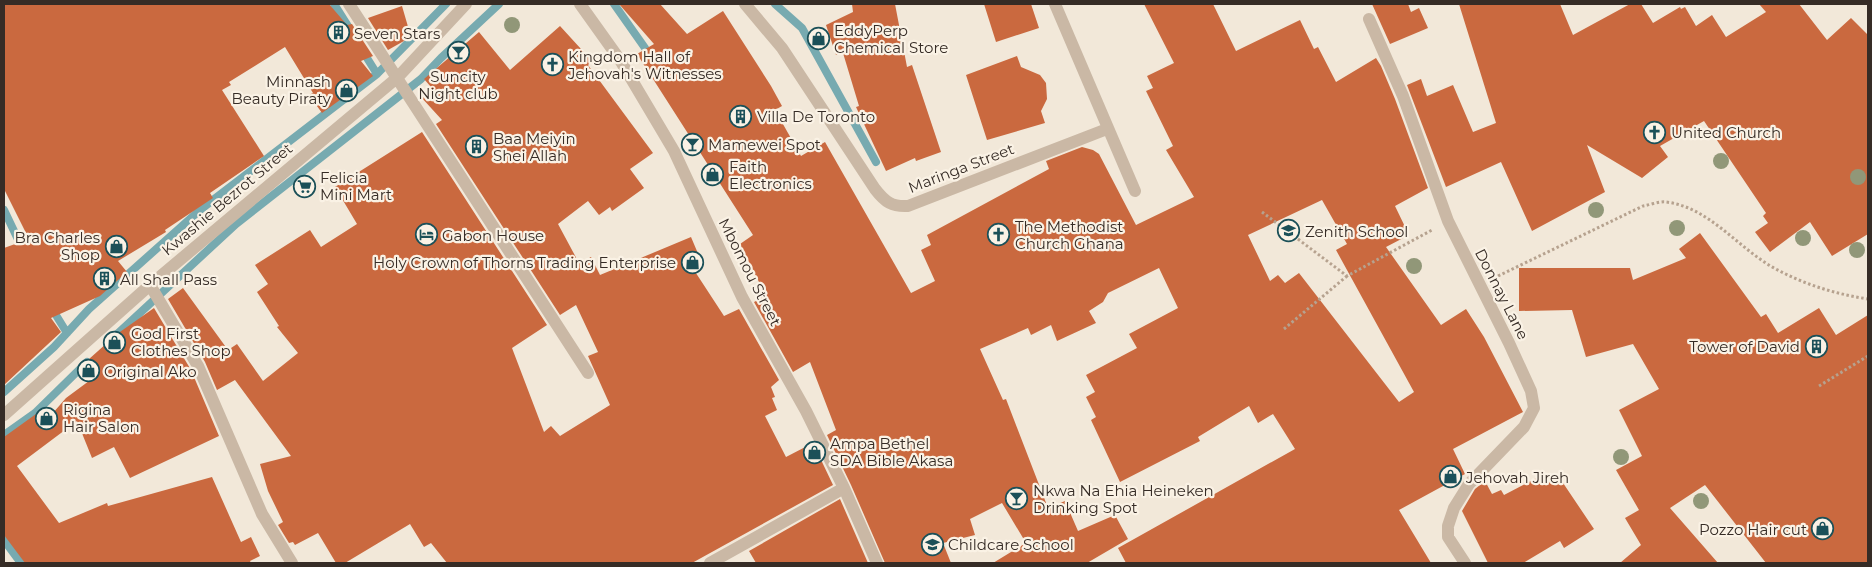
<svg xmlns="http://www.w3.org/2000/svg" width="1872" height="567" font-family="Montserrat,sans-serif">
  <rect width="100%" height="100%" fill="#f2e8d9"/>
  <g fill="none" stroke-linecap="round" stroke-linejoin="round">
    <path stroke="#77aab0" stroke-width="8" d="M 334,4 L 351,31
      M 614,4 L 645,48
      M 775,4 L 802,28 L 876,162
      M 362,50 L 377,74
      M 4,210 L 24,252
      M 51,307 L 67,333
      M 114,337 L 236,224 L 421,79 L 441,58 L 499,4
      M 4,392 L 54,347 L 89,309 L 200,210 L 377,74 L 446,4
      M 4,435 L 35,413 L 87,362
      M 4,540 L 21,563"/>
  </g>
  <path fill="#ca693f" fill-rule="evenodd" d="M 4,4 L 329,4 L 347,25 L 352,24 L 373,56 L 361,61 L 373,76 L 322,113 L 309,95 L 313,93 L 285,47 L 229,82 L 231,85 L 222,90 L 264,156 L 210,193 L 213,198 L 165,230 L 166,232 L 118,261 L 127,272 L 100,296 L 51,318 L 61,332 L 4,385 L 4,248 L 29,239 L 4,189 Z
    M 619,4 L 660,4 L 687,34 L 723,11 L 771,86 L 782,106 L 775,110 L 801,156 L 825,142 L 911,293 L 935,281 L 921,250 L 931,245 L 927,235 L 1049,169 L 1046,161 L 1082,147 L 1093,150 L 1099,154 L 1136,225 L 1194,197 L 1166,150 L 1173,146 L 1146,91 L 1153,88 L 1147,76 L 1174,63 L 1144,4 L 1213,4 L 1236,51 L 1300,20 L 1314,49 L 1318,47 L 1336,82 L 1376,58 L 1381,66 L 1395,99 L 1428,188 L 1395,206 L 1409,235 L 1386,247 L 1441,325 L 1466,309 L 1484,337 L 1523,412 L 1453,449 L 1465,474 L 1399,510 L 1431,563 L 1126,563 L 1118,548 L 1295,449 L 1273,414 L 1258,423 L 1249,406 L 1198,437 L 1200,441 L 1120,482 L 1091,420 L 1096,417 L 1086,397 L 1095,392 L 1086,375 L 1137,348 L 1129,334 L 1178,308 L 1159,268 L 1108,293 L 1103,302 L 1089,311 L 1096,323 L 1057,341 L 1051,325 L 1031,335 L 1028,328 L 980,349 L 1003,400 L 1006,399 L 1048,508 L 1065,501 L 1078,531 L 1115,515 L 1128,539 L 1087,563 L 993,563 L 1026,543 L 1002,503 L 970,519 L 975,535 L 943,543 L 951,563 L 885,563 L 851,485 L 827,435 L 836,430 L 810,362 L 793,372 L 754,302 L 760,299 L 755,287 L 760,284 L 740,244 L 753,235 L 637,54 L 654,44 ZM 1322,200 L 1347,244 L 1336,250 L 1414,392 L 1399,402 L 1299,273 L 1285,283 L 1278,275 L 1270,281 L 1248,235 Z
    M 852,4 L 895,4 L 907,67 L 912,65 L 941,152 L 916,161 L 915,158 L 886,171 L 856,107 L 859,106 L 843,53 L 836,55 L 826,25 L 853,12 Z
    M 984,4 L 1031,4 L 1039,28 L 996,42 Z
    M 1372,4 L 1408,4 L 1411,12 L 1419,8 L 1428,28 L 1390,44 Z
    M 1459,4 L 1560,4 L 1573,35 L 1630,4 L 1641,4 L 1653,23 L 1680,7 L 1681,9 L 1685,7 L 1696,26 L 1712,15 L 1726,37 L 1766,12 L 1759,4 L 1799,4 L 1827,40 L 1851,18 L 1868,35 L 1868,234 L 1832,256 L 1810,222 L 1770,252 L 1755,232 L 1768,223 L 1763,216 L 1766,213 L 1704,121 L 1660,146 L 1668,157 L 1642,178 L 1587,145 L 1605,192 L 1532,231 L 1501,162 L 1446,187 L 1407,85 L 1421,79 L 1427,96 L 1453,85 L 1473,132 L 1496,123 Z
    M 402,6 L 411,37 L 388,50 L 368,18 Z
    M 560,26 L 592,61 L 588,65 L 653,153 L 630,169 L 644,188 L 612,211 L 610,207 L 599,215 L 588,201 L 558,224 L 579,263 L 591,257 L 600,275 L 691,237 L 702,263 L 692,267 L 724,316 L 739,309 L 779,380 L 771,387 L 775,397 L 772,398 L 777,410 L 765,416 L 786,457 L 813,443 L 833,485 L 692,563 L 447,563 L 431,543 L 424,547 L 410,524 L 345,563 L 336,563 L 318,533 L 295,545 L 293,542 L 289,543 L 278,525 L 283,522 L 268,491 L 260,464 L 291,456 L 235,380 L 217,390 L 205,362 L 168,299 L 183,288 L 228,350 L 237,344 L 263,381 L 298,353 L 277,327 L 279,326 L 257,292 L 268,284 L 255,265 L 310,230 L 321,247 L 357,224 L 335,187 L 422,132 L 547,325 L 512,348 L 544,432 L 551,426 L 560,436 L 610,405 L 588,356 L 598,352 L 576,305 L 560,315 L 436,124 L 442,120 L 421,97 L 431,87 L 424,79 L 479,32 L 510,70 Z
    M 1017,56 L 1021,67 L 1040,75 L 1046,83 L 1047,99 L 1041,111 L 1045,123 L 987,140 L 966,75 Z
    M 1700,233 L 1761,317 L 1766,314 L 1778,333 L 1819,308 L 1836,335 L 1868,315 L 1868,563 L 1766,563 L 1705,485 L 1670,508 L 1718,563 L 1620,563 L 1641,545 L 1625,518 L 1639,510 L 1616,470 L 1642,456 L 1619,410 L 1659,389 L 1633,344 L 1586,357 L 1572,310 L 1519,311 L 1519,268 L 1630,268 L 1633,280 L 1686,258 L 1679,249 Z
    M 154,308 L 191,370 L 219,436 L 130,478 L 114,447 L 92,458 L 77,421 L 17,466 L 59,523 L 107,503 L 108,506 L 212,477 L 241,542 L 251,537 L 260,556 L 250,561 L 251,563 L 25,563 L 4,535 L 4,437 L 36,414 L 39,419 L 43,416 L 46,421 L 66,398 L 89,381 L 79,368 L 117,334 Z
    M 1546,473 L 1551,482 L 1559,477 L 1594,529 L 1564,548 L 1560,541 L 1523,563 L 1488,563 L 1462,511 L 1475,489 L 1485,481 L 1492,494 L 1501,490 L 1504,495 Z
    M 840,499 L 868,563 L 756,563 L 749,551 Z"/>
  <g fill="none" stroke-linecap="round" stroke-linejoin="round">
    <path stroke="#b6a28f" stroke-width="3" stroke-dasharray="2.5 2.5" stroke-linecap="butt" d="M 1262,212 L 1347,276 L 1432,230
      M 1498,276 L 1643,206 C 1650,205 1659,201 1666,202 C 1709,207 1738,248 1774,268 C 1803,284 1835,294 1868,299
      M 1284,329 L 1347,276
      M 1819,386 L 1868,356"/>
    <path stroke="#cab8a5" stroke-width="12" d="M 349,4 L 588,373
      M 580,4 L 620,60 L 674,151 L 742,297 L 806,411 L 844,488 L 877,563
      M 745,4 L 782,48 L 875,189 C 885,202 892,207 908,206 L 1107,129
      M 1055,4 L 1135,191
      M 1369,19 L 1403,96 L 1448,221 L 1509,343 L 1531,391 L 1534,408 L 1524,427 L 1469,484 L 1454,508 L 1448,526 L 1448,537 L 1465,563
      M 150,285 L 198,366 L 262,514 L 292,563
      M 4,415 L 150,285 L 398,77 L 466,4
      M 710,563 L 844,488"/>
  </g>
  <g fill="#919778">
    <circle cx="512" cy="25" r="8"/>
    <circle cx="1721" cy="161" r="8"/>
    <circle cx="1858" cy="177" r="8"/>
    <circle cx="1596" cy="210" r="8"/>
    <circle cx="1677" cy="228" r="8"/>
    <circle cx="1803" cy="238" r="8"/>
    <circle cx="1857" cy="250" r="8"/>
    <circle cx="1414" cy="266" r="8"/>
    <circle cx="1621" cy="457" r="8"/>
    <circle cx="1701" cy="501" r="8"/>
  </g>
  <defs>
    <symbol id="building-ring" viewBox="-11 -11 22 22"><circle r="9.5" fill="#faf2e5" stroke="#1b5058" stroke-width="1.5"/><path d="M-4-6H4V6H1V3H-1V6H-4ZM-2.5-4.3h1.7v1.8h-1.7ZM.8-4.3h1.7v1.8H.8ZM-2.5-1h1.7V.8h-1.7ZM.8-1h1.7V.8H.8Z" fill="#1b5058"/></symbol>
    <symbol id="shop-ring" viewBox="-11 -11 22 22"><circle r="9.5" fill="#faf2e5" stroke="#1b5058" stroke-width="1.5"/><path d="M-5-2.5h2.3a2.7 3.5 0 0 1 5.4 0H5L5.5 6h-11ZM-1.5-2.5h3a1.5 2.3 0 0 0-3 0Z" fill="#1b5058"/></symbol>
    <symbol id="bar-ring" viewBox="-11 -11 22 22"><circle r="9.5" fill="#faf2e5" stroke="#1b5058" stroke-width="1.5"/><path d="M-6-5H6L.8 .8V4.5H3.5V6h-7V4.5H-.8V.8Z" fill="#1b5058"/></symbol>
    <symbol id="church-ring" viewBox="-11 -11 22 22"><circle r="9.5" fill="#faf2e5" stroke="#1b5058" stroke-width="1.5"/><path d="M-1.2-6h2.4v3.5h3.3v2.4h-3.3V6h-2.4V-.1h-3.3v-2.4h3.3Z" fill="#1b5058"/></symbol>
    <symbol id="supermarket-ring" viewBox="-11 -11 22 22"><circle r="9.5" fill="#faf2e5" stroke="#1b5058" stroke-width="1.5"/><path d="M-6-5.5h2.5l.6 2H6L4.5 2H-2.5L-4.4-4H-6ZM-1.5 3.2a1.3 1.3 0 1 0 .1 0ZM3 3.2a1.3 1.3 0 1 0 .1 0Z" fill="#1b5058"/></symbol>
    <symbol id="school-ring" viewBox="-11 -11 22 22"><circle r="9.5" fill="#faf2e5" stroke="#1b5058" stroke-width="1.5"/><path d="M0-5L7-2L0 1L-7-2ZM-4 1L0 2.5L4 1V4Q0 6-4 4Z" fill="#1b5058"/></symbol>
    <symbol id="hotel-ring" viewBox="-11 -11 22 22"><circle r="9.5" fill="#faf2e5" stroke="#1b5058" stroke-width="1.5"/><path d="M-6-4.5h1.5V1H6V5H4.5V3h-9V5H-6ZM-4 0a1.8 1.8 0 1 1 3.6 0ZM.5 0V-2.5h3Q6-2.5 6 0Z" fill="#1b5058"/></symbol>
  </defs>
  <g fill-rule="evenodd">
    <use href="#building-ring" x="326" y="20" width="25" height="25"/>
    <use href="#shop-ring" x="806" y="26" width="25" height="25"/>
    <use href="#bar-ring" x="446" y="40" width="25" height="25"/>
    <use href="#church-ring" x="540" y="52" width="25" height="25"/>
    <use href="#shop-ring" x="334" y="78" width="25" height="25"/>
    <use href="#building-ring" x="728" y="104" width="25" height="25"/>
    <use href="#church-ring" x="1642" y="120" width="25" height="25"/>
    <use href="#bar-ring" x="680" y="132" width="25" height="25"/>
    <use href="#building-ring" x="464" y="134" width="25" height="25"/>
    <use href="#shop-ring" x="700" y="162" width="25" height="25"/>
    <use href="#supermarket-ring" x="292" y="174" width="25" height="25"/>
    <use href="#school-ring" x="1276" y="218" width="25" height="25"/>
    <use href="#hotel-ring" x="414" y="222" width="25" height="25"/>
    <use href="#church-ring" x="986" y="222" width="25" height="25"/>
    <use href="#shop-ring" x="104" y="234" width="25" height="25"/>
    <use href="#shop-ring" x="680" y="250" width="25" height="25"/>
    <use href="#building-ring" x="92" y="266" width="25" height="25"/>
    <use href="#shop-ring" x="102" y="330" width="25" height="25"/>
    <use href="#building-ring" x="1804" y="334" width="25" height="25"/>
    <use href="#shop-ring" x="76" y="358" width="25" height="25"/>
    <use href="#shop-ring" x="34" y="406" width="25" height="25"/>
    <use href="#shop-ring" x="802" y="440" width="25" height="25"/>
    <use href="#shop-ring" x="1438" y="464" width="25" height="25"/>
    <use href="#bar-ring" x="1004" y="486" width="25" height="25"/>
    <use href="#shop-ring" x="1810" y="516" width="25" height="25"/>
    <use href="#school-ring" x="920" y="532" width="25" height="25"/>
  </g>
  <g text-anchor="middle" dominant-baseline="central" stroke-width="4.5" stroke-linejoin="round" paint-order="stroke">
    <g font-size="15" fill="#362c26" stroke="#faf2e5" text-anchor="start">
      <text x="834" y="30">EddyPerp<tspan x="834" dy="17">Chemical Store</tspan></text>
      <text x="354" y="33">Seven Stars</text>
      <text x="568" y="56">Kingdom Hall of<tspan x="568" dy="17">Jehovah's Witnesses</tspan></text>
      <text x="458" y="76" text-anchor="middle">Suncity<tspan x="458" dy="17">Night club</tspan></text>
      <text x="331" y="81" text-anchor="end">Minnash<tspan x="331" dy="17">Beauty Piraty</tspan></text>
      <text x="757" y="116">Villa De Toronto</text>
      <text x="1671" y="132">United Church</text>
      <text x="493" y="138">Baa Meiyin<tspan x="493" dy="17">Shei Allah</tspan></text>
      <text x="708" y="144">Mamewei Spot</text>
      <text x="729" y="166">Faith<tspan x="729" dy="17">Electronics</tspan></text>
      <text x="320" y="177">Felicia<tspan x="320" dy="17">Mini Mart</tspan></text>
      <text x="1015" y="226">The Methodist<tspan x="1015" dy="17">Church Ghana</tspan></text>
      <text x="1305" y="231">Zenith School</text>
      <text x="442" y="235">Gabon House</text>
      <text x="100" y="237" text-anchor="end">Bra Charles<tspan x="100" dy="17">Shop</tspan></text>
      <text x="676" y="262" text-anchor="end">Holy Crown of Thorns Trading Enterprise</text>
      <text x="120" y="279">All Shall Pass</text>
      <text x="131" y="333">God First<tspan x="131" dy="17">Clothes Shop</tspan></text>
      <text x="1800" y="346" text-anchor="end">Tower of David</text>
      <text x="104" y="371">Original Ako</text>
      <text x="63" y="409">Rigina<tspan x="63" dy="17">Hair Salon</tspan></text>
      <text x="830" y="443">Ampa Bethel<tspan x="830" dy="17">SDA Bible Akasa</tspan></text>
      <text x="1466" y="477">Jehovah Jireh</text>
      <text x="1033" y="490">Nkwa Na Ehia Heineken<tspan x="1033" dy="17">Drinking Spot</tspan></text>
      <text x="1807" y="529" text-anchor="end">Pozzo Hair cut</text>
      <text x="948" y="544">Childcare School</text>
    </g>
    <g font-size="15" fill="#362c26" stroke="#faf2e5">
      <text transform="translate(961 168) rotate(-21)">Maringa Street</text>
      <text transform="translate(227 199) rotate(-40)">Kwashie Bezrot Street</text>
      <text transform="translate(750 272) rotate(63)">Mbomou Street</text>
      <text transform="translate(1502 294) rotate(63)">Donnay Lane</text>
    </g>
  </g>
  <rect width="1872" height="567" fill="none" stroke="#362c26" stroke-width="10"/>
</svg>
